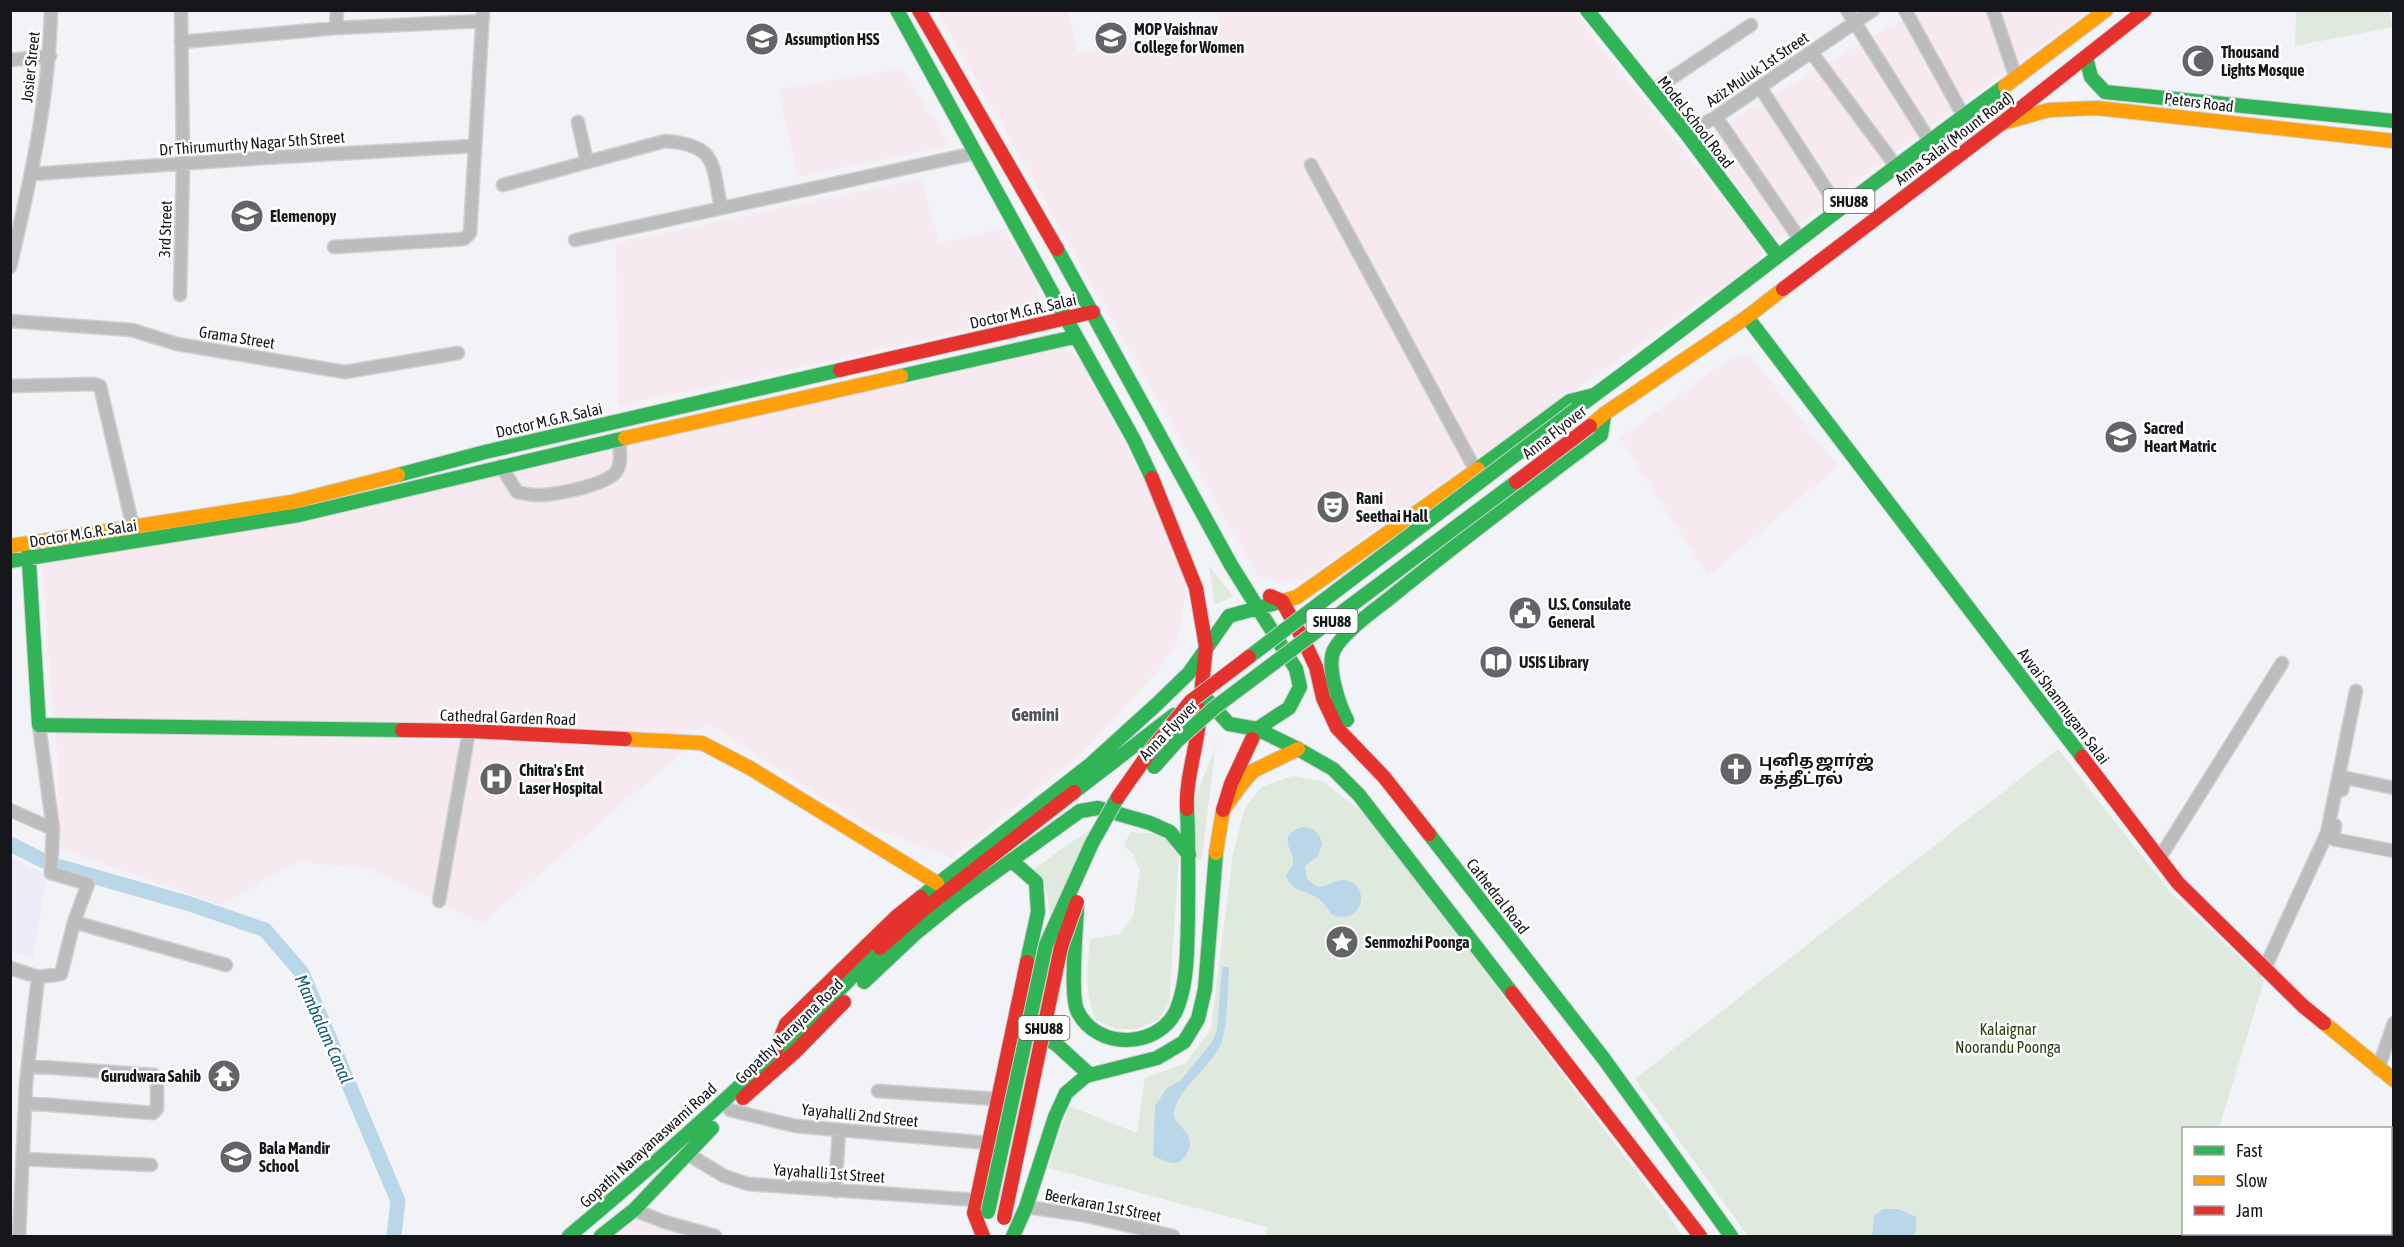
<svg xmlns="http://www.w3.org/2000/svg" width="2404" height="1247" font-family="'Asap Condensed','Noto Sans Tamil',sans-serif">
  <rect width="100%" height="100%" fill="#f1f3f7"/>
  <path fill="#f6e9f0" d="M 937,11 L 1068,11 L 1078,53 L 1220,24 L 1217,11 L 1572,11 L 1763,249 L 1759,261 L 1306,578 L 1280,583 L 1257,575 Z
    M 1916,11 L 2088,11 L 1775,241 L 1704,136 Z
    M 902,68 L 951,146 L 798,177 L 778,89 Z
    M 922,178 L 939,243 L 1003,229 L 1038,284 L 1038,305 L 1024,317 L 835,360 L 618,406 L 616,243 Z
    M 1061,346 L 1080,359 L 1161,514 L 1188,577 L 1178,641 L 1163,665 L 1085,750 L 952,858 L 867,826 L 712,726 L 668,736 L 53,717 L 42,560 Z
    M 1749,354 L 1838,466 L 1708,576 L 1620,438 L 1732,357 Z
    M 56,733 L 693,744 L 482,923 L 366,868 L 298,862 L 221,905 L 61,849 Z
    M 644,1216 L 695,1236 L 612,1236 L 632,1219 Z"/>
  <path fill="#efeaf8" d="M 10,857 L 47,875 L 33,958 L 11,951 Z"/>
  <path fill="#dfe9dd" d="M 2296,11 L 2389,11 L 2393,27 L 2295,46 Z
    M 1209,566 L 1233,596 L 1215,605 Z
    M 1217,734 L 1202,858 L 1197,861 L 1191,807 L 1216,746 Z
    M 2058,749 L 2171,893 L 2264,980 L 2219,1128 L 2184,1128 L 2184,1234 L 2195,1234 L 2195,1236 L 1748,1236 L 1635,1079 Z
    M 1293,776 L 1322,781 L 1365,814 L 1672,1219 L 1682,1236 L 1266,1236 L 1267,1227 L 1048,1168 L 1069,1106 L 1137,1133 L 1145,1078 L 1186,1063 L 1211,1029 L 1233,854 L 1245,807 L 1263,786 Z
    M 1092,828 L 1050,917 C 1048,898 1048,882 1032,870 Z
    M 1130,832 L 1165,834 L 1179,856 L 1169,1003 L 1158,1020 L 1136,1029 L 1116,1029 L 1096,1020 C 1084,990 1087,970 1090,939 L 1120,934 L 1133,916 L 1140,871 L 1134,855 L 1124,846 Z"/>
  <path fill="#bad7e9" d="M 1302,827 C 1314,827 1320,833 1322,844 L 1318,856 L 1305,866 L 1307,879 L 1318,887 C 1328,887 1335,879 1345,880 C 1373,885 1362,928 1331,914 C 1317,886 1295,898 1286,876 C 1287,872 1293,867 1293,864 C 1296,852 1274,837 1302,827 Z
    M 1222,967 L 1229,967 C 1228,985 1228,1033 1219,1048 C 1208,1068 1179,1089 1174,1111 C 1170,1127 1204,1132 1183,1159 C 1175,1168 1162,1159 1153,1156 L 1155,1106 L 1167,1088 L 1181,1080 L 1212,1042 L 1217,1030 Z
    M 1883,1209 L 1899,1209 L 1916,1217 L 1916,1230 L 1913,1236 L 1872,1236 L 1874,1216 Z"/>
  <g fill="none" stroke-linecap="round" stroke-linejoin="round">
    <path stroke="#bad7e9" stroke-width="15" d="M 10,844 L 44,861
      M 61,867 L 190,904 L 265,930 L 302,973 L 398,1201 L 394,1236"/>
    <defs>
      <path id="street" d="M 1847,10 L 1929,140
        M 1905,10 L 1963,115
        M 1993,10 L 2016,78
        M 336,28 L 337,10
        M 181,42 L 336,28 L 482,21
        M 1812,53 L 1895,165
        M 10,60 L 50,56
        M 1760,87 L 1839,209
        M 1652,91 L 1751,25
        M 1716,117 L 1799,238
        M 578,122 L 587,162
        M 1686,133 L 1716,117 L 1873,10
        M 1311,165 L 1476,471
        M 32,174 L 262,158 L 474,146
        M 503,185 L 665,141 C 718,145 712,164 721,208
        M 575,240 L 975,153
        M 334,247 L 464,239 L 470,233 L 483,10
        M 10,267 C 30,183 49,98 51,10
        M 180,295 L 183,164 L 181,10
        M 10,321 L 132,330 L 177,344 L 345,372 L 458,353
        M 10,386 L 93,384 L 100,386 L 133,527
        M 501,466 L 517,492 C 523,493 529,495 535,495 C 553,496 606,485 616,472 C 623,462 619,450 619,439
        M 39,725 L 53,829 L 51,873 L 88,884 L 74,922
        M 2342,790 L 2344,779 L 2347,778 L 2394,788
        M 10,810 L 53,829
        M 2335,825 L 2333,839 L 2394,851
        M 2159,859 L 2282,663
        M 439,901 L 469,731
        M 10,968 L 38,977 L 61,974 L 74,922 L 226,965
        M 2264,970 L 2327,833 L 2356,691
        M 2378,1069 L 2394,1023
        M 878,1091 L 997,1099
        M 25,1103 L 153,1113 L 157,1109 L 157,1080 L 154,1075 L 28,1066
        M 730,1110 L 795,1126 L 988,1143
        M 686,1153 L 724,1176 L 748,1184 L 977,1200
        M 23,1159 L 151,1165
        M 835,1191 L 839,1131
        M 1026,1207 L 1083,1215 L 1173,1236
        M 634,1210 L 665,1222 L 715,1236
        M 19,1236 L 26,1083 L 38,977"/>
      <path id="fast" d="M 897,10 L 1072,329 L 1134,440 L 1152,478
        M 1587,10 L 1686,133 L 1777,255
        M 2086,57 L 2091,77 L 2105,92 L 2394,121
        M 1057,249 L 1231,565 L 1296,669 L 1300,687 L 1289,708 L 1257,729 L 1252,739
        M 1747,317 L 2082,757
        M 901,376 L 1074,337
        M 1585,402 C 1727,298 1863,188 2005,86
        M 1478,469 L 1570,401 L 1594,395
        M 398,475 L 485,452 L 840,370
        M 28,545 L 39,725 L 402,730
        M 10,561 L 299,515 L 625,438
        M 1202,685 L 1201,693 L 1229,724 L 1257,729 L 1298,749 L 1333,769 L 1359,795 L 1512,993
        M 1347,720 C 1339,705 1326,666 1334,650 C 1343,632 1375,610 1391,597 C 1460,541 1530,488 1601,435 L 1604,416
        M 1074,792 L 1174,715
        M 1429,834 L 1604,1059 L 1731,1236
        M 1012,861 L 1036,882 L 1038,912 L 1027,962
        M 921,897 L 1091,764 L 1157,704 L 1189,673 L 1229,616 L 1283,601
        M 1077,909 C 1076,930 1070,992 1077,1010 C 1096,1052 1163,1049 1178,1006 C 1188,978 1187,948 1188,919 C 1188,882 1189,846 1187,809
        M 864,982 L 916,933 L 959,898 L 1080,811 L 1098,808 L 1150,823 L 1170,832 L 1189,855
        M 1029,1030 L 1056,1044 L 1090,1075
        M 569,1236 C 678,1145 783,1050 880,948
        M 601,1236 L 634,1210 L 712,1128
        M 1013,1236 L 1026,1207 L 1055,1117 L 1066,1093 L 1086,1076 L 1157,1058 L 1184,1042 L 1198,1019 L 1205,989 L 1216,853"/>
      <path id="slow" d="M 2005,86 L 2106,10
        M 2003,123 L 2049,110 L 2097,108 L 2394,141
        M 1590,426 L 1604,414 L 1747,317 L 1783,289
        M 625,438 L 901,376
        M 10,546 L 292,502 L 398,475
        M 1283,601 L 1297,597 L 1478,469
        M 625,739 L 702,743 L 750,768 L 937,883
        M 1216,853 L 1223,810 L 1241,785 L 1253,771 L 1298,749
        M 2324,1023 L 2394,1080"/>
      <path id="jam" d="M 919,10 L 1057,249
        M 1783,289 L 2002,123 L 2145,10
        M 840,370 L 1093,312
        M 1152,478 L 1196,588 L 1206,647 L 1202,685
        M 1270,596 L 1282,601 L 1303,639 L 1316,667 L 1323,698 L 1337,728 L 1384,777 L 1429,834
        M 402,730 L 469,731 L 625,739
        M 2082,757 L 2178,883 L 2303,1006 L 2324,1023
        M 1187,809 C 1185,778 1199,743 1200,710
        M 1223,810 L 1231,784 L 1252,739
        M 880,948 L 924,909 L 1074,792
        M 1512,993 L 1700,1236
        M 775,1052 L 786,1024 L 896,917 L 921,897
        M 743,1098 L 795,1052 L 844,1002
        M 983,1236 L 974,1213 L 1027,962"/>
    </defs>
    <use href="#street" stroke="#cfd0d3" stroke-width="15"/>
    <use href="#fast" stroke="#cfd0d3" stroke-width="16"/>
    <use href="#slow" stroke="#cfd0d3" stroke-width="16"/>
    <use href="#jam" stroke="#cfd0d3" stroke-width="16"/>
    <use href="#street" stroke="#bcbcbc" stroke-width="12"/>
    <use href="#fast" stroke="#30b455" stroke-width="14"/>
    <use href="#slow" stroke="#ff9f0a" stroke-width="14"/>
    <use href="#jam" stroke="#e5322d" stroke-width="14"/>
    <defs>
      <path id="fast-bridge" d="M 1249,657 L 1576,409
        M 1154,767 L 1177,741 L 1214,708 L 1516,482
        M 988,1212 L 1046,945 L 1092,843 L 1118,797"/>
      <path id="jam-bridge" d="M 1516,482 L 1590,426
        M 1118,797 L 1151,750 L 1191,701 L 1249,657
        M 1004,1218 L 1061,947 L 1077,902"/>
    </defs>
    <use href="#fast-bridge" stroke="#cfd0d3" stroke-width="16" stroke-linecap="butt"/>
    <use href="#jam-bridge" stroke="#cfd0d3" stroke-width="16" stroke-linecap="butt"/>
    <use href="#fast-bridge" stroke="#30b455" stroke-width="14"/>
    <use href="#jam-bridge" stroke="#e5322d" stroke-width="14"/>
  </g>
  <defs>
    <symbol id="university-disc" viewBox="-11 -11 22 22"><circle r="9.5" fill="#636467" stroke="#fff"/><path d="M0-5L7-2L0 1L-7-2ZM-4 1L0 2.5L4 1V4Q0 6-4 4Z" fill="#fff"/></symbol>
    <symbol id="school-disc" viewBox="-11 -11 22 22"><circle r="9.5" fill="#636467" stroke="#fff"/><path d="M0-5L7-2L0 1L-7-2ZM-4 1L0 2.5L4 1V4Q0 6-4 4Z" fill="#fff"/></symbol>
    <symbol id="mosque-disc" viewBox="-11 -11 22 22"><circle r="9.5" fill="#636467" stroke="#fff"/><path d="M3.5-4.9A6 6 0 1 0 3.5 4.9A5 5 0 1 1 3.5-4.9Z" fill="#fff"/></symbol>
    <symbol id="theatre-disc" viewBox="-11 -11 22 22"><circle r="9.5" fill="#636467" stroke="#fff"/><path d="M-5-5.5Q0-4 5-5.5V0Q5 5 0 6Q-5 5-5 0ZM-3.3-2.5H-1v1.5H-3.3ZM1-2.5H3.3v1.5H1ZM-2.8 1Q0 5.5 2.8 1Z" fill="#fff"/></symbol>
    <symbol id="civic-disc" viewBox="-11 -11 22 22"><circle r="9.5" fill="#636467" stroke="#fff"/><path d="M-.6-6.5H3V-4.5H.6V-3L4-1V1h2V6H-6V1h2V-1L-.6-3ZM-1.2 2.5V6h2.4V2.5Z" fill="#fff"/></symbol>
    <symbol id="library-disc" viewBox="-11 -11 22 22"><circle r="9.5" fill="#636467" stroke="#fff"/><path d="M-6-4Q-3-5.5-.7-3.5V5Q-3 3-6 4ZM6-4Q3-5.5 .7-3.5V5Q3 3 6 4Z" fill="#fff"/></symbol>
    <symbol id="church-disc" viewBox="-11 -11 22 22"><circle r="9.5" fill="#636467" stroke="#fff"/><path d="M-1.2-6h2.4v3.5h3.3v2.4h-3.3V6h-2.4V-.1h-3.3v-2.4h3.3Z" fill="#fff"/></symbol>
    <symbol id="hospital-disc" viewBox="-11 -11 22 22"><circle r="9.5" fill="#636467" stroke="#fff"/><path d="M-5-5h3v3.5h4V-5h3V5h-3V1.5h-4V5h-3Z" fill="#fff"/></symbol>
    <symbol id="sight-disc" viewBox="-11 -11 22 22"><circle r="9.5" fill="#636467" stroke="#fff"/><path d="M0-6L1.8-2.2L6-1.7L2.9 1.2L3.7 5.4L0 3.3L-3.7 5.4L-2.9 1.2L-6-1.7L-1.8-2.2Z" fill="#fff"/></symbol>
    <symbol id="temple-disc" viewBox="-11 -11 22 22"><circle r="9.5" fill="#636467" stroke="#fff"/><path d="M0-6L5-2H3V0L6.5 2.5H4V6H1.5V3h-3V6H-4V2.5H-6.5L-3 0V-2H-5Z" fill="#fff"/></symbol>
  </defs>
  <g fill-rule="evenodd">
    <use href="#university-disc" x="1092" y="19" width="38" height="38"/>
    <use href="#school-disc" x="743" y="20" width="38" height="38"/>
    <use href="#mosque-disc" x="2179" y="42" width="38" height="38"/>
    <use href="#school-disc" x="228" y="197" width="38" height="38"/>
    <use href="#school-disc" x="2102" y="418" width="38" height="38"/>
    <use href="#theatre-disc" x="1314" y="488" width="38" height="38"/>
    <use href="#civic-disc" x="1506" y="594" width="38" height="38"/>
    <use href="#library-disc" x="1477" y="643" width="38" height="38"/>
    <use href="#church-disc" x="1717" y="750" width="38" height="38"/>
    <use href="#hospital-disc" x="477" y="760" width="38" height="38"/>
    <use href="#sight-disc" x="1323" y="923" width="38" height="38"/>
    <use href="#temple-disc" x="205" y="1057" width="38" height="38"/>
    <use href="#school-disc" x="217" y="1138" width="38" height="38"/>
  </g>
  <g text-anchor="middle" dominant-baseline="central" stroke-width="5" stroke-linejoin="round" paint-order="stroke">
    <g fill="#fff" stroke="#5c5d5f" stroke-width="1.5">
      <rect x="1823.5" y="189" width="51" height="24" rx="4.5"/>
      <rect x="1306.5" y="609" width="51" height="24" rx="4.5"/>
      <rect x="1018.5" y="1016" width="51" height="24" rx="4.5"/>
    </g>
    <g font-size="15" font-weight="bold" fill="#16171a">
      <text x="1849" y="201">SHU88</text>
      <text x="1332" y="621">SHU88</text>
      <text x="1044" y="1028">SHU88</text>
    </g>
    <g font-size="16" font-weight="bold" fill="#16171a" stroke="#fff" text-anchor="start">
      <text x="1134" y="29">MOP Vaishnav<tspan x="1134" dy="18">College for Women</tspan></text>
      <text x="785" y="39">Assumption HSS</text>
      <text x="2221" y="52">Thousand<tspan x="2221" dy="18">Lights Mosque</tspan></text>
      <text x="270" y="216">Elemenopy</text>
      <text x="2144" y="428">Sacred<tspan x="2144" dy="18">Heart Matric</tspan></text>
      <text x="1356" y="498">Rani<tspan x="1356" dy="18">Seethai Hall</tspan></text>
      <text x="1548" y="604">U.S. Consulate<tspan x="1548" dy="18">General</tspan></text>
      <text x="1519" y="662">USIS Library</text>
      <text x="1759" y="760">புனித ஜார்ஜ்<tspan x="1759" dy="18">கத்தீட்ரல்</tspan></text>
      <text x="519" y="770">Chitra's Ent<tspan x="519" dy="18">Laser Hospital</tspan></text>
      <text x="1365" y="942">Senmozhi Poonga</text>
      <text x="201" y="1076" text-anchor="end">Gurudwara Sahib</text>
      <text x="259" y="1148">Bala Mandir<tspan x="259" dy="18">School</tspan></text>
    </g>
    <g font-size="16" fill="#16171a" stroke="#fff">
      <text transform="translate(30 67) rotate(-84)">Josier Street</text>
      <text transform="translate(1757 69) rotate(-34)">Aziz Muluk 1st Street</text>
      <text transform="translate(2199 102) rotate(7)">Peters Road</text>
      <text transform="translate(1696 122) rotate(52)">Model School Road</text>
      <text transform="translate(1954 138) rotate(-37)">Anna Salai (Mount Road)</text>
      <text transform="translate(252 143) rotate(-4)">Dr Thirumurthy Nagar 5th Street</text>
      <text transform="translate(165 229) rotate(-88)">3rd Street</text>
      <text transform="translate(1023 311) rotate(-13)">Doctor M.G.R. Salai</text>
      <text transform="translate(237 337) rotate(9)">Grama Street</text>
      <text transform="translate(549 420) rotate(-13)">Doctor M.G.R. Salai</text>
      <text transform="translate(1554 432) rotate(-38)">Anna Flyover</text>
      <text transform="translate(83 533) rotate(-9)">Doctor M.G.R. Salai</text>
      <text transform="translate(2064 706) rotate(53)">Avvai Shanmugam Salai</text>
      <text transform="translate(508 717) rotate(2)">Cathedral Garden Road</text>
      <text transform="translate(1168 730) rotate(-46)">Anna Flyover</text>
      <text transform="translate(1498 896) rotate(52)">Cathedral Road</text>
      <text transform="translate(789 1031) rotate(-44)">Gopathy Narayana Road</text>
      <text transform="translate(860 1115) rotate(6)">Yayahalli 2nd Street</text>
      <text transform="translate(648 1145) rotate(-42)">Gopathi Narayanaswami Road</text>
      <text transform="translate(829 1173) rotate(4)">Yayahalli 1st Street</text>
      <text transform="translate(1103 1205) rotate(11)">Beerkaran 1st Street</text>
    </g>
    <g font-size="16" fill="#254210" stroke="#fff">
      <text x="2008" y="1029">Kalaignar<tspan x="2008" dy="18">Noorandu Poonga</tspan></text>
    </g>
    <g font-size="18" font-weight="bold" fill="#4e5157" stroke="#fff">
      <text x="1035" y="714">Gemini</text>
    </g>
    <g font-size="18" font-style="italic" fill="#165b7b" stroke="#fff">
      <text transform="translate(324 1029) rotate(66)">Mambalam Canal</text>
    </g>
  </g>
  <rect width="2404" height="1247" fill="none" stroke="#16171a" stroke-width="24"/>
  <rect x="2182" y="1127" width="210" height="108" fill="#ffffff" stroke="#a2a2a3" stroke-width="1.5"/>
  <rect x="2194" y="1146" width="30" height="9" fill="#30b455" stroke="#a2a2a3" stroke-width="1.5"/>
  <text x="2236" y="1157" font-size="18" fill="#16171a">Fast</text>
  <rect x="2194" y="1176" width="30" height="9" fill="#ff9f0a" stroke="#a2a2a3" stroke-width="1.5"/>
  <text x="2236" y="1187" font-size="18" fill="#16171a">Slow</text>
  <rect x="2194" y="1206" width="30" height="9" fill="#e5322d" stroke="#a2a2a3" stroke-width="1.5"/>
  <text x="2236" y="1217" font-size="18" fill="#16171a">Jam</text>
</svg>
